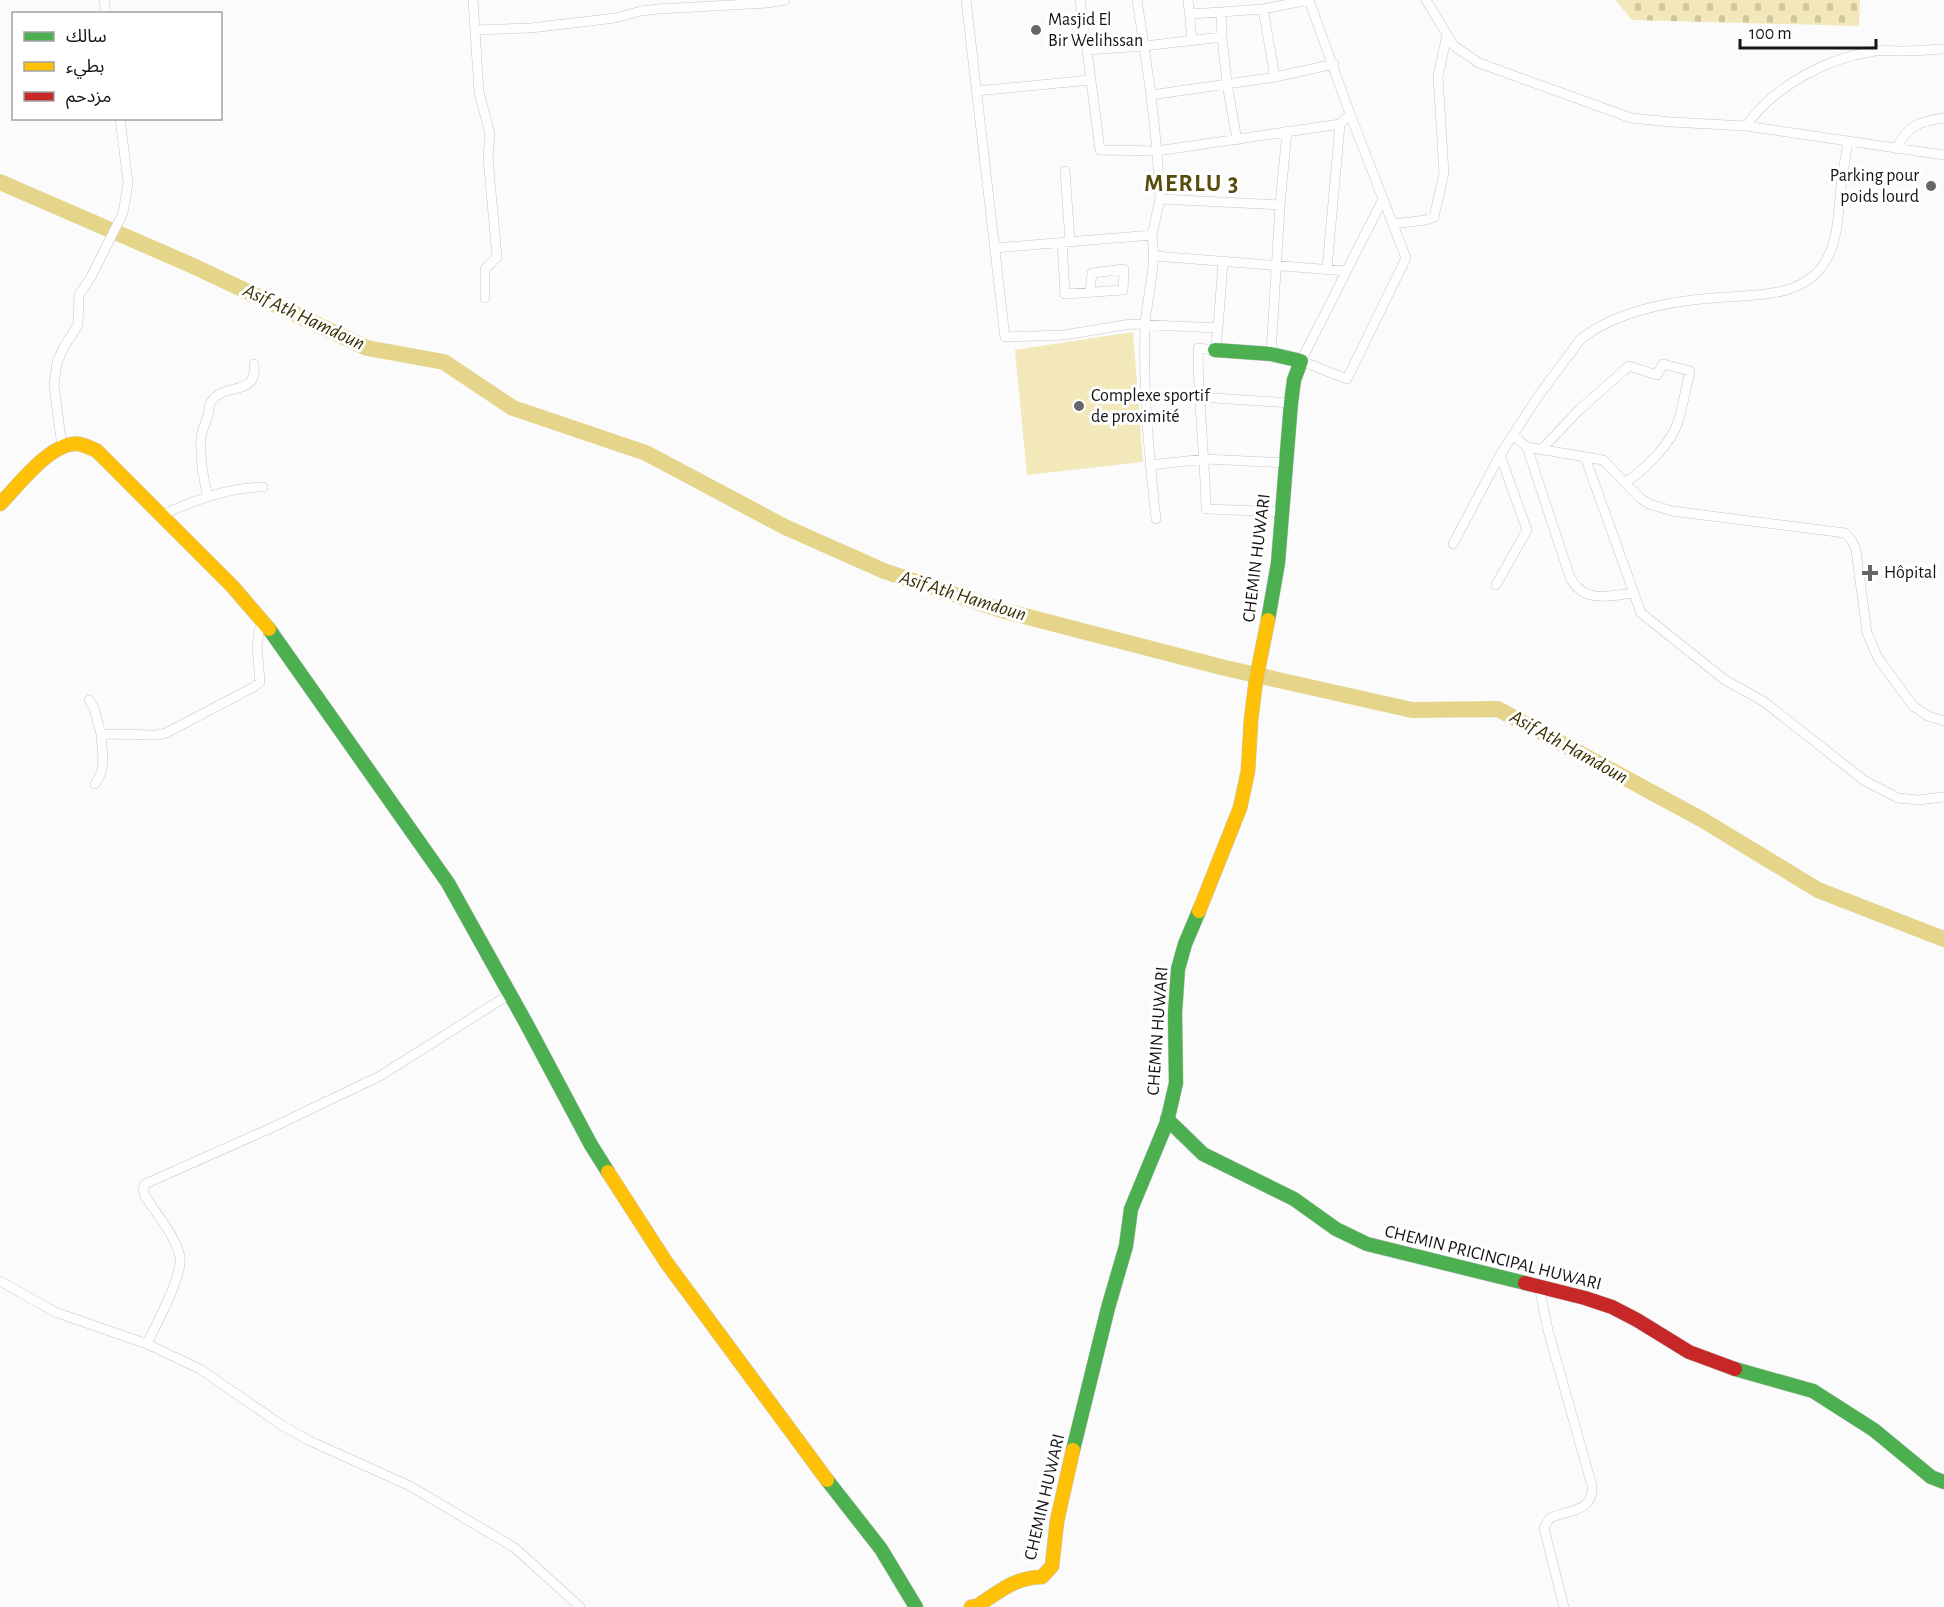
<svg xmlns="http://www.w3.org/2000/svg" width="1944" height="1607" font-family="'Alegreya Sans','Noto Sans Arabic',sans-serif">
  <defs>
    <pattern id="cemetery-stones" width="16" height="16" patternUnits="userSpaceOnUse" patternTransform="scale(1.5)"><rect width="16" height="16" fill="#f2e8b9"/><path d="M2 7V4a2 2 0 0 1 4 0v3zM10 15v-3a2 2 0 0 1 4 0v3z" fill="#cfc69e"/></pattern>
  </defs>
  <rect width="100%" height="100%" fill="#fbfbfc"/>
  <path fill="#f2e8b9" d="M 1133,332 L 1143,462 L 1027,475 L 1015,350 Z"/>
  <path fill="url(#cemetery-stones)" d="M 1615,0 L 1860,0 L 1859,26 L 1632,20 Z"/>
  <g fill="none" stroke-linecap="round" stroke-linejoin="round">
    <path stroke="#e5d58b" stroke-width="16" d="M 0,182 L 191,265 L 367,348 L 444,362 L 513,408 L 646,453 L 785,527 L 884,571 L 1001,610 L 1225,668 L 1412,710 L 1498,709 L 1701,819 L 1818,890 L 1944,939"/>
    <defs>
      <path id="street" d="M 104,0 L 106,14
        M 473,0 L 479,92 L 490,134 L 488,158 L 497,257 L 485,269 L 485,298
        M 966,0 L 1005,337 L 1064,335 L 1131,324 L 1218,328 L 1223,262
        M 1080,0 L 1087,50 L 1144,46 L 1137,0
        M 1188,0 L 1192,39
        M 1309,0 L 1350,114 L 1406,258 L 1347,379 L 1301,361 L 1383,199
        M 1426,0 L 1454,46 L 1479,63 L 1631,118 L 1671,122 L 1746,126 L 1944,155
        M 1263,9 L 1275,77
        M 1190,14 L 1221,12
        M 475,30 L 531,28 L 615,18 L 641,11 L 658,9 L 768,3 L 785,0
        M 1222,37 L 1221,12 L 1263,9 L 1309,0
        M 1087,50 L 1100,150 L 1157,151 L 1151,95 L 1144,46 L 1222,37 L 1227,84 L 1237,140
        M 977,91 L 1090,80
        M 1151,95 L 1275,77 L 1334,64
        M 1746,126 C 1774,86 1827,58 1875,51 C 1884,50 1893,51 1902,51 C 1916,51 1930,50 1944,49
        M 1896,149 C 1908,125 1918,122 1944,118
        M 1065,171 L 1070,241
        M 1160,199 L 1280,205
        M 1393,224 L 1426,220 L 1434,217 L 1444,173 L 1438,76 L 1447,35
        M 1152,235 C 1157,269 1147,294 1145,326 C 1143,391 1149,455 1156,519
        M 1062,242 L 1065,294 L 1123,290 L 1124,269 L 1092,273 L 1090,292
        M 995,248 L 1152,235 L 1160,199 L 1157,151 L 1340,124 L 1350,114
        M 1155,256 L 1346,271
        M 1327,269 L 1340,124
        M 1218,328 L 1215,350 L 1198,348 C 1198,402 1205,455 1206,509 L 1282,512
        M 1271,354 L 1280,205 L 1287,131
        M 1199,397 L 1291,403
        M 1513,435 L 1527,447 L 1570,577 C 1583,604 1609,596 1634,593
        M 62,447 L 54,385 L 57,362 L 65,345 L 78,325 L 79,295 L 91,277 L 123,213 L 128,183 L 120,118
        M 1527,447 L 1603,460 L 1640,498 L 1649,504 L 1672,511 L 1845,533 L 1852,541 L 1856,550 L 1867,633 L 1878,658 L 1913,706 L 1928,716 L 1944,721
        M 1541,450 L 1579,410 L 1629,366 L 1657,375 L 1663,364 L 1690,371 C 1686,388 1683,405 1678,422 C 1671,444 1645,469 1626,482
        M 1585,457 L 1641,613 L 1725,680 L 1763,701 L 1865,781 L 1898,798 L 1918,800 L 1944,797
        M 1150,465 L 1205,459 L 1287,463
        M 208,497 C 203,478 200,457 201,437 C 202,429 206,423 208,415 C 209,411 209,405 211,402 C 224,381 258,398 254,364
        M 162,515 C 192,501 229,487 263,487
        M 1453,544 L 1500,455 L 1539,395 L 1580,340 C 1613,312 1670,301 1713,298 C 1751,294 1802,300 1825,262 C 1840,238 1838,205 1842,178 C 1844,166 1846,154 1848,142
        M 1496,585 L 1527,530 L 1500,455
        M 89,700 L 94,708 L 101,734 L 157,735 L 166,733 L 254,687 L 260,682 L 257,646 L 261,618
        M 95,784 C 107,767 102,754 101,734
        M 0,1281 L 55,1312 L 147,1344 L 200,1369 L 283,1426 L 310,1441 L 410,1486 L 515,1548 L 580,1607
        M 1539,1287 L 1548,1330 L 1592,1486 C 1594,1512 1568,1510 1550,1518 L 1544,1528 L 1564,1607
        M 147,1344 C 156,1324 183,1276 180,1257 C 177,1238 155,1212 145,1196 L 143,1189 L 145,1184 L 271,1128 L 380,1076 L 510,994"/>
      <path id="fast" d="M 1215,350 L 1271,354 L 1301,361 L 1294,380 L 1291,403 L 1278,563 L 1268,620
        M 269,629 L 448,883 L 526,1023 L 591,1145 L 608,1172
        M 1167,1119 L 1203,1154 L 1294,1199 L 1336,1229 L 1367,1244 L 1525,1283
        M 1735,1369 L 1813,1391 L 1874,1430 L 1931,1477 L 1944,1482
        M 1073,1450 L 1108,1308 L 1126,1246 L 1131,1209 L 1167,1122 L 1176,1083 L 1175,1013 L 1178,969 L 1185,944 L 1199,911
        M 827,1480 L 881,1549 L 916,1607"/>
      <path id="slow" d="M 0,504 C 18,486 51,441 79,444 C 85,445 91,448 97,451 L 233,587 L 269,629
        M 1199,911 L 1240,808 L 1248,771 L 1251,720 L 1256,680 L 1268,620
        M 608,1172 L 666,1262 L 827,1480
        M 971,1607 L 977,1606 C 999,1592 1015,1577 1042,1577 L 1052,1566 L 1057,1521 L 1073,1450"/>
      <path id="jam" d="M 1525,1283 L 1585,1298 L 1612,1307 L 1637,1320 L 1689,1352 L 1735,1369"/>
    </defs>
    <use href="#street" stroke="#c6c5c8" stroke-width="10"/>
    <use href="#fast" stroke="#c6c5c8" stroke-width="15"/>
    <use href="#slow" stroke="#c6c5c8" stroke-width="15"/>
    <use href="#jam" stroke="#c6c5c8" stroke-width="15"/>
    <use href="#street" stroke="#fefeff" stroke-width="9"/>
    <use href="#fast" stroke="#4caf50" stroke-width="14"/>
    <use href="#slow" stroke="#ffc107" stroke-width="14"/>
    <use href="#jam" stroke="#c62828" stroke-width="14"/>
  </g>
  <g fill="#666568" stroke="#fff" stroke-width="2">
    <circle cx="1036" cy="30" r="6"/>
    <circle cx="1931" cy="186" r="6"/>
    <circle cx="1079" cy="406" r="6"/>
    <path d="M1867 564h6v6h6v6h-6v6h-6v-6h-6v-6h6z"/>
  </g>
  <g text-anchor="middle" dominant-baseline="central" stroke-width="6" stroke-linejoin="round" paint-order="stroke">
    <g font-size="18" fill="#161419" stroke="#fff" text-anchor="start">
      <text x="1048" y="20">Masjid El<tspan x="1048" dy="21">Bir Welihssan</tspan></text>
      <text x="1919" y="176" text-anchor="end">Parking pour<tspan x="1919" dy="21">poids lourd</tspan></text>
      <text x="1091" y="396">Complexe sportif<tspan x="1091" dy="21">de proximité</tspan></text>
      <text x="1884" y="573">Hôpital</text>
    </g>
    <g font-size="18" fill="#161419" stroke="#fff">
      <text transform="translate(1257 558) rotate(-83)">CHEMIN HUWARI</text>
      <text transform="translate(1158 1031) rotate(-86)">CHEMIN HUWARI</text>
      <text transform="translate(1493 1258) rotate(14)">CHEMIN PRICINCIPAL HUWARI</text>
      <text transform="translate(1045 1497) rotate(-77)">CHEMIN HUWARI</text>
    </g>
    <g font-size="20" font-style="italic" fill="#393000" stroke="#fff">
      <text transform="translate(304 317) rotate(25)">Asif Ath Hamdoun</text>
      <text transform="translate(963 596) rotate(17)">Asif Ath Hamdoun</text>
      <text transform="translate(1569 747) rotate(29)">Asif Ath Hamdoun</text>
    </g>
    <g font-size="24" font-weight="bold" letter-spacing="1.5" fill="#584c0c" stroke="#fff">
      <text x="1192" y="184">MERLU 3</text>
    </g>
  </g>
  <rect x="12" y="12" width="210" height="108" fill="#ffffff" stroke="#a2a1a3" stroke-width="1.5"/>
  <rect x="24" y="32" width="30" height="9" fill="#4caf50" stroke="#a2a1a3" stroke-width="1.5"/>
  <text x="66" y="42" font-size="18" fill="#161419">سالك</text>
  <rect x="24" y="62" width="30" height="9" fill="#ffc107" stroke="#a2a1a3" stroke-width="1.5"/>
  <text x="66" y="72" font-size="18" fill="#161419">بطيء</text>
  <rect x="24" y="92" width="30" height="9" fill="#c62828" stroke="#a2a1a3" stroke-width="1.5"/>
  <text x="66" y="102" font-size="18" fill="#161419">مزدحم</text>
  <path d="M1740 39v9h136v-9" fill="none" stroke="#161419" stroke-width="3"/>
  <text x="1749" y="39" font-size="18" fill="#161419" stroke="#ffffff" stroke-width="4.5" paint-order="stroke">100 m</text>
</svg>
